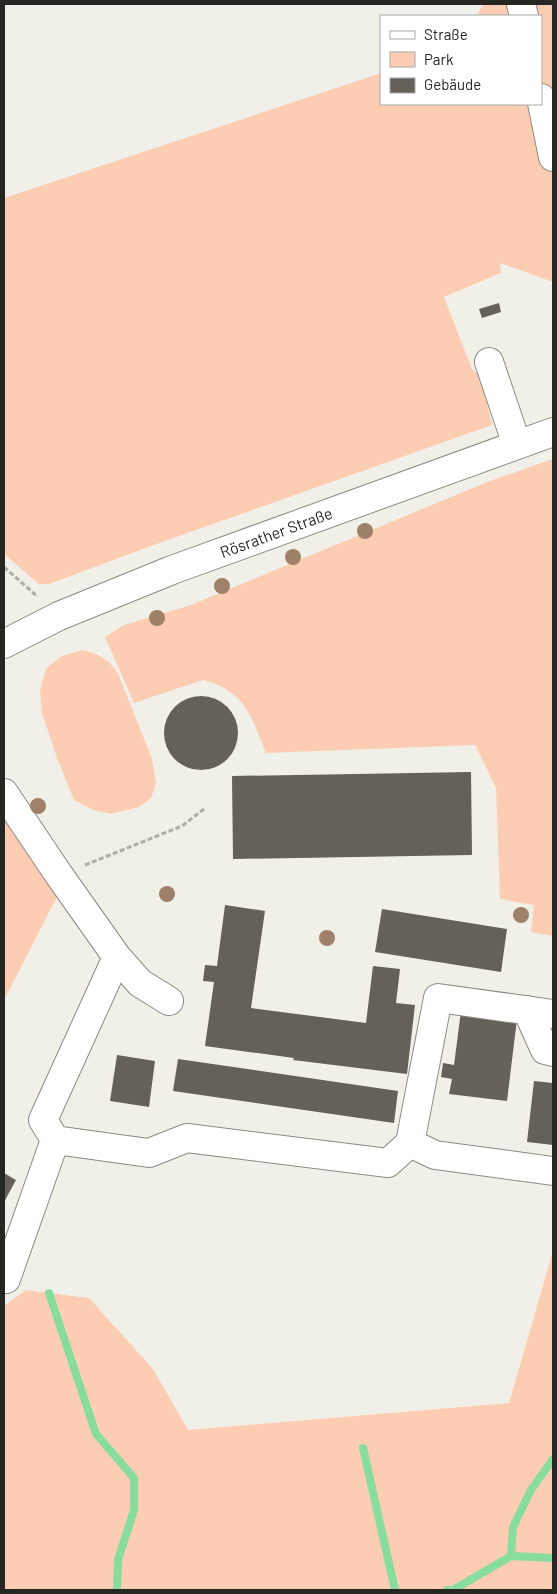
<svg xmlns="http://www.w3.org/2000/svg" width="557" height="1594" font-family="Barlow,sans-serif">
  <rect width="100%" height="100%" fill="#f1f0e8"/>
  <path fill="#fccdb3" d="M 483,4 L 553,4 L 553,282 L 500,263 L 501,273 L 444,297 L 472,369 L 481,377 L 492,425 L 151,546 L 49,584 L 39,584 L 4,554 L 4,198 L 381,73 L 381,104 L 541,104 L 541,16 L 477,16 Z
    M 553,459 L 553,936 L 531,932 L 534,905 L 500,899 L 496,788 L 475,745 L 266,753 C 251,717 246,691 203,680 L 134,703 L 105,637 L 124,625 L 191,605 L 487,482 Z
    M 82,650 C 99,654 107,658 118,673 L 152,759 L 156,783 L 151,798 L 139,807 L 111,814 L 93,810 L 74,800 L 57,758 L 42,713 L 40,690 L 46,668 L 62,656 Z
    M 4,793 L 60,891 L 4,1000 Z
    M 553,1251 L 553,1590 L 4,1590 L 4,1306 L 26,1290 L 89,1298 L 153,1369 L 188,1430 L 509,1403 Z"/>
  <g fill="none" stroke-linecap="round" stroke-linejoin="round">
    <path stroke="#87dc9e" stroke-width="8" d="M 49,1293 L 96,1434 L 134,1478 L 134,1510 L 118,1560 L 117,1590
      M 363,1448 L 395,1590
      M 511,1556 L 513,1527 L 531,1490 L 553,1459
      M 447,1590 L 453,1590 L 511,1556 L 553,1558"/>
  </g>
  <path fill="#65605a" d="M 499,303 L 501,312 L 482,318 L 479,309 Z
    M164 733a37 37 0 1 1 74 0a37 37 0 1 1-74 0Z
    M 471,772 L 472,855 L 233,859 L 232,776 Z
    M 225,905 L 265,911 L 251,1008 L 366,1023 L 373,966 L 400,969 L 396,1003 L 415,1005 L 407,1074 L 293,1060 L 294,1058 L 205,1046 L 214,982 L 203,981 L 205,965 L 217,966 Z
    M 382,909 L 507,929 L 501,972 L 375,952 Z
    M 461,1011 L 517,1019 L 507,1101 L 449,1094 L 452,1079 L 441,1077 L 443,1063 L 454,1065 Z
    M 117,1055 L 155,1061 L 149,1107 L 110,1101 Z
    M 178,1059 L 398,1091 L 394,1123 L 173,1091 Z
    M 534,1081 L 553,1083 L 553,1145 L 527,1142 Z
    M 4,1173 L 16,1180 L 4,1202 Z"/>
  <g fill="none" stroke-linecap="round" stroke-linejoin="round">
    <defs>
      <path id="minor" d="M 489,362 L 517,445
        M 4,644 L 59,616 L 172,570 L 553,432
        M 4,793 L 59,875 L 117,957 L 140,983 L 169,1001
        M 117,957 L 43,1120 L 55,1140 L 149,1153 L 187,1138 L 388,1163 L 410,1143 L 438,998 L 553,1014
        M 527,1010 L 545,1050 L 553,1052
        M 410,1143 L 435,1155 L 553,1171
        M 6,1279 L 55,1140"/>
      <path id="major" d="M 521,4 L 524,16
        M 541,98 L 553,157"/>
    </defs>
    <use href="#minor" stroke="#8b8a83" stroke-width="30"/>
    <use href="#major" stroke="#8b8a83" stroke-width="30"/>
    <path stroke="#aeaea7" stroke-width="3" stroke-dasharray="5 2.5" stroke-linecap="butt" d="M 4,567 L 38,597
      M 85,865 L 182,826 L 204,809"/>
    <use href="#minor" stroke="#fff" stroke-width="28"/>
    <use href="#major" stroke="#fff" stroke-width="28"/>
  </g>
  <g fill="#9e8168">
    <circle cx="365" cy="531" r="8"/>
    <circle cx="293" cy="557" r="8"/>
    <circle cx="222" cy="586" r="8"/>
    <circle cx="157" cy="618" r="8"/>
    <circle cx="38" cy="806" r="8"/>
    <circle cx="167" cy="894" r="8"/>
    <circle cx="521" cy="915" r="8"/>
    <circle cx="327" cy="938" r="8"/>
  </g>
  <g text-anchor="middle" dominant-baseline="central" stroke-width="5" stroke-linejoin="round" paint-order="stroke">
    <g font-size="16" fill="#262623" stroke="#fff">
      <text transform="translate(276 532) rotate(-20)">Rösrather Straße</text>
    </g>
  </g>
  <rect width="557" height="1594" fill="none" stroke="#262623" stroke-width="10"/>
  <rect x="380" y="15" width="162" height="90" fill="#ffffff" stroke="#a8a8a7"/>
  <rect x="390" y="31" width="25" height="8" fill="#ffffff" stroke="#a8a8a7"/>
  <text x="424" y="40" font-size="15" fill="#262623">Straße</text>
  <rect x="390" y="52" width="25" height="15" fill="#fccdb3" stroke="#a8a8a7"/>
  <text x="424" y="65" font-size="15" fill="#262623">Park</text>
  <rect x="390" y="78" width="25" height="15" fill="#65605a" stroke="#a8a8a7"/>
  <text x="424" y="90" font-size="15" fill="#262623">Gebäude</text>
</svg>
